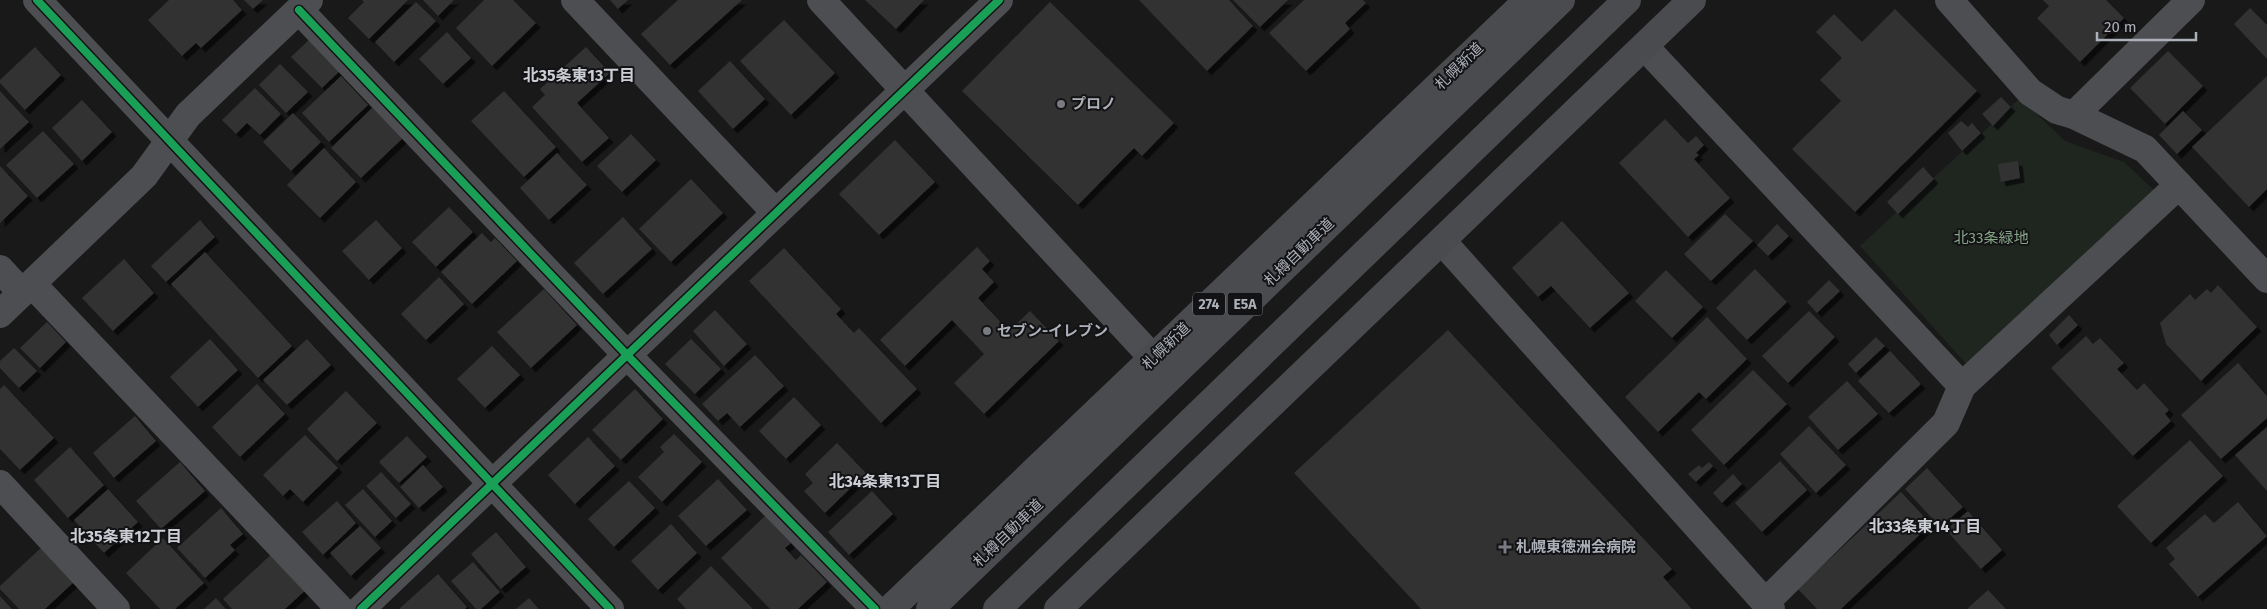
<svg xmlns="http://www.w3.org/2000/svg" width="2267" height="609" font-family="'Fira Sans','Noto Sans JP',sans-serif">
  <defs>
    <filter id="shadow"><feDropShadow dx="4.5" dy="4.5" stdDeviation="0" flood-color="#0009"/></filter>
  </defs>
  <rect width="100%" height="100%" fill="#191919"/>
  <path fill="#1f2620" d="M 2020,98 L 2065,141 L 2124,162 L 2158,194 L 1971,369 L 1860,246 Z"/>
  <path fill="#323233" filter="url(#shadow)" d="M 169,0 L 233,0 L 242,10 L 201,48 L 196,43 L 182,56 L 148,20 Z
    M 244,0 L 263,0 L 253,9 Z
    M 362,0 L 408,0 L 369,39 L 348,18 L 364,2 Z
    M 423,0 L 454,0 L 438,16 Z
    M 484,0 L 513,0 L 536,23 L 492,66 L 456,28 Z
    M 610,0 L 628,0 L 618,9 Z
    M 678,0 L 742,0 L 670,65 L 641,34 Z
    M 865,0 L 924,0 L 896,29 Z
    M 1139,0 L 1229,0 L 1253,26 L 1207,71 Z
    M 1233,0 L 1288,0 L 1260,27 Z
    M 1304,0 L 1363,0 L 1366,3 L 1345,23 L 1350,29 L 1306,71 L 1269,33 Z
    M 2043,0 L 2106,0 L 2124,18 L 2080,62 L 2037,18 L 2049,6 Z
    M 416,2 L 436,21 L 394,62 L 375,42 Z
    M 1050,2 L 1174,123 L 1142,156 L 1134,148 L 1078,205 L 962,91 Z
    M 2250,8 L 2267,25 L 2267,59 L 2234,24 Z
    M 1895,9 L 1977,91 L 1855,212 L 1792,149 L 1841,101 L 1820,80 L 1842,58 L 1816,32 L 1834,14 L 1862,42 Z
    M 784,20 L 835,73 L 791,115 L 740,61 Z
    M 447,32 L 471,58 L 443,84 L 419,59 Z
    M 312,37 L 343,68 L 322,88 L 291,57 Z
    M 35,47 L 61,75 L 25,110 L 0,83 L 0,80 Z
    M 586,47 L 610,73 L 577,103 L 609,138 L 582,162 L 532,107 L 545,95 L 540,89 Z
    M 2168,51 L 2203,86 L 2165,124 L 2130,88 Z
    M 730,61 L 765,99 L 733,129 L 698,91 Z
    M 280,64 L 308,92 L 286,113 L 259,85 Z
    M 341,76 L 368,105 L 329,142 L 302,113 Z
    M 2267,76 L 2267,189 L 2249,207 L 2192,147 Z
    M 255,88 L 281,114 L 260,135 L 247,123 L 236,134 L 222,120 Z
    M 0,91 L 29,122 L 0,149 Z
    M 504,91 L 556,147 L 524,177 L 471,121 Z
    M 2001,97 L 2011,107 L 1993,126 L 1982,114 Z
    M 82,100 L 112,132 L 82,161 L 52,128 Z
    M 374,106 L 404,137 L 361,178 L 331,148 Z
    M 2183,111 L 2202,130 L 2177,154 L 2159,135 Z
    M 293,113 L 321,142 L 291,171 L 263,142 Z
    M 1665,119 L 1688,143 L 1696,136 L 1704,145 L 1696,153 L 1699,155 L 1694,159 L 1730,198 L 1688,237 L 1619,163 Z
    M 1961,121 L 1968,127 L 1972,123 L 1981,133 L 1962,151 L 1948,133 Z
    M 43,131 L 74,164 L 37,198 L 6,165 Z
    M 631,134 L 656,160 L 622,192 L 597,166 Z
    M 895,140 L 935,182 L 879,235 L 839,194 Z
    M 324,148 L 356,182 L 320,218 L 287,185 Z
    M 557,153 L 587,185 L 549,220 L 520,188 Z
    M 2018,161 L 2020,178 L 2001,182 L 1998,164 Z
    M 0,166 L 28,196 L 0,223 Z
    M 1923,167 L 1934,179 L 1898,214 L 1887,202 Z
    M 691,179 L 723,213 L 671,262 L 639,229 Z
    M 449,207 L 473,232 L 436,267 L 412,242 Z
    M 1725,214 L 1753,241 L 1711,281 L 1684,254 Z
    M 623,217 L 652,249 L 603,294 L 574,263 Z
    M 200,220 L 215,237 L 166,282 L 151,266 Z
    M 376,220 L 402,248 L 369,280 L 342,251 Z
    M 1562,221 L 1629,293 L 1590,328 L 1551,286 L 1538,297 L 1512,268 Z
    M 1777,224 L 1789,236 L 1768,256 L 1757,245 Z
    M 482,233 L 491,242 L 495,238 L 517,261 L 472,304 L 441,272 Z
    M 977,247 L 990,261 L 982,269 L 994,282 L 978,298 L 1009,331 L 1030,311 L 1059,341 L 984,414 L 954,383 L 984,354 L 952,320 L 905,366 L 880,340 Z
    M 784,248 L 841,309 L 836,314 L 854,333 L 859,328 L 917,389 L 881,423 L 749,281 Z
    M 205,252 L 292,346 L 258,378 L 171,284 Z
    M 124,259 L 154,293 L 113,331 L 82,298 Z
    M 1755,269 L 1787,302 L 1747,340 L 1716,308 Z
    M 1666,270 L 1703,307 L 1672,338 L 1635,301 Z
    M 439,277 L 464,304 L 426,340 L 401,314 Z
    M 1829,280 L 1840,291 L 1817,313 L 1807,302 Z
    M 2218,285 L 2257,327 L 2201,381 L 2166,344 L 2160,323 L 2190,294 L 2195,300 L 2207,289 L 2211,293 Z
    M 544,289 L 577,325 L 531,368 L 497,332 Z
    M 715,310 L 747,344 L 724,366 L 693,331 Z
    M 1809,311 L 1835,337 L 1788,383 L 1762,356 Z
    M 2069,315 L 2078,325 L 2057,345 L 2049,335 Z
    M 1707,317 L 1747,359 L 1706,399 L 1699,392 L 1658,432 L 1625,397 Z
    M 47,322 L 66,342 L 40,368 L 20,348 Z
    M 1448,330 L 1672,569 L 1663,577 L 1692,609 L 1421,609 L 1294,473 Z
    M 2086,336 L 2093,344 L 2100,338 L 2124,363 L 2117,369 L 2137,390 L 2144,383 L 2169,410 L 2165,414 L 2171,421 L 2133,456 L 2051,368 Z
    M 1876,337 L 1885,346 L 1856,373 L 1848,364 Z
    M 210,339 L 238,370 L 198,407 L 170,377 Z
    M 307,339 L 331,365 L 287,405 L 263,380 Z
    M 691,339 L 721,369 L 695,394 L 665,364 Z
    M 492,346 L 520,375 L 485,408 L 457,379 Z
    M 14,348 L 37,371 L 19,388 L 0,368 L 0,361 Z
    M 1890,351 L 1921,384 L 1889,413 L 1858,381 Z
    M 755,355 L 784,386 L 740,427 L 727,413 L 718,421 L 702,404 Z
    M 2238,363 L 2267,396 L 2267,418 L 2221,459 L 2181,415 Z
    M 1753,370 L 1787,404 L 1724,465 L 1691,430 Z
    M 1847,381 L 1878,414 L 1838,450 L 1808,417 Z
    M 257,384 L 285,414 L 240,457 L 212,427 Z
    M 4,385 L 54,438 L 20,470 L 0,449 L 0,389 Z
    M 635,389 L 663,419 L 621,460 L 592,430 Z
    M 346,391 L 377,423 L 337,461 L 307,429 Z
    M 794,397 L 821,425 L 786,459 L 759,431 Z
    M 135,416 L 156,441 L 114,478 L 93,453 Z
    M 1809,426 L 1846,465 L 1816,493 L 1780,454 Z
    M 2267,427 L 2267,491 L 2235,455 Z
    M 674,434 L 702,462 L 662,502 L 638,477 L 664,452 L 660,447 Z
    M 305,435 L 338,468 L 303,502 L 290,489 L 283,496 L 263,475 Z
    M 407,436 L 427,457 L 399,483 L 379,462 Z
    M 588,437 L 615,466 L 575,504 L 548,475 Z
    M 2190,440 L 2223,476 L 2151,543 L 2117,506 Z
    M 837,443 L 866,473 L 825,513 L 804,491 L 813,483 L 805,474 Z
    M 70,447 L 104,485 L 68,518 L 34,480 Z
    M 1780,461 L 1807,490 L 1762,532 L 1735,503 Z
    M 180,462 L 205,491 L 161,529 L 136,501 Z
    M 1709,462 L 1713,466 L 1696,482 L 1688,474 L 1699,465 L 1702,468 Z
    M 423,465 L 443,487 L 419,508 L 400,487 Z
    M 1927,468 L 1963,507 L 1940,527 L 1905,489 Z
    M 381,472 L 411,504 L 396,518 L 366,486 Z
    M 1733,474 L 1742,484 L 1722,503 L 1713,493 Z
    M 718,479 L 747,510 L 706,546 L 678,516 Z
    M 629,481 L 655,508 L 614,547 L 588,519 Z
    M 108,489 L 138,522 L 104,553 L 74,520 Z
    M 363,489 L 392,521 L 375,537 L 345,505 Z
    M 872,491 L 893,514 L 849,555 L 828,532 Z
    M 1901,492 L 1931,524 L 1841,609 L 1817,609 L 1798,589 Z
    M 337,501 L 356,523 L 323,555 L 302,532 Z
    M 2238,502 L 2267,536 L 2198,597 L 2169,564 L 2175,559 L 2166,548 L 2205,514 L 2214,523 Z
    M 221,508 L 243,534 L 230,545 L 235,550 L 205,578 L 177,548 Z
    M 1968,511 L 2002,550 L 1981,569 L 1946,530 Z
    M 765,516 L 791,543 L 785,548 L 796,560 L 801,555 L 827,582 L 798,609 L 770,609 L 721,558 Z
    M 671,524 L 697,553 L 658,590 L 631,561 Z
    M 360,526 L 381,548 L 351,576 L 330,553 Z
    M 496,532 L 526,567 L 501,589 L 471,554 Z
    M 163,538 L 204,583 L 175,609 L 160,609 L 126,573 Z
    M 43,546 L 75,581 L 45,609 L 19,609 L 0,589 L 0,586 Z
    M 276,550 L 309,587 L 285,609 L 232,609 L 223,599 Z
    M 473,562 L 500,592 L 481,609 L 476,609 L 451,581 Z
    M 711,566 L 753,609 L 686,609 L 677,599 Z
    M 438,574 L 467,607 L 465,609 L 399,609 Z
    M 1988,590 L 2006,609 L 1967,609 Z
    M 0,596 L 12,609 L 0,609 Z
    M 216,598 L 226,609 L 204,609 Z
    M 529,598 L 539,609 L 516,609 Z"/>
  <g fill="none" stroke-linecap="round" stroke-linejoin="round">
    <path stroke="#4d4e52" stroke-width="28" d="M 37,0 L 610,609
      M 575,0 L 776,213
      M 821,0 L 1153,358
      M 1949,0 L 2030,92 L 2057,110 L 2074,115 L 2145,149 L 2267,279
      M 299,10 L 627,355 L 875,609
      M 1645,47 L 1962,386
      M 2074,115 L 2191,0
      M 1442,241 L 1771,609
      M 0,269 L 22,293
      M 32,284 L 340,609
      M 0,314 L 144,176 L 188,115 L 309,0
      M 0,484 L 116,609
      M 1765,603 L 1946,423 L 1962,386 L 2179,185
      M 361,609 L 999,0"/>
    <path stroke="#4a4b4e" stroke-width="28" d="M 890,609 L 1528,0
      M 930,609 L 1561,0
      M 997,609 L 1627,0
      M 1058,609 L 1692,0"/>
    <defs>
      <path id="cycleway" d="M 37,0 L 610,609
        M 299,10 L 627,355 L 875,609
        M 361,609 L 999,0"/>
    </defs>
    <use href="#cycleway" stroke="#131315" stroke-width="11"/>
    <use href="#cycleway" stroke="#1a9f57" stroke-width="8"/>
  </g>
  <g fill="#787b81" stroke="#131315" stroke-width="2">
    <circle cx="1061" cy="104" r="5"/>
    <circle cx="987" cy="331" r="5"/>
    <path d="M1502.5 539.5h5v5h5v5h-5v5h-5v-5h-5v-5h5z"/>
  </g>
  <g text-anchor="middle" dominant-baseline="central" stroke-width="4" stroke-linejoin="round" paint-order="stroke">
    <g fill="#131315" stroke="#7d8188" stroke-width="1">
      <rect x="1193" y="292.5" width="32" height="23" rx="4"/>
      <rect x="1227.5" y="292.5" width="35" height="23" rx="4"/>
    </g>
    <g font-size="14" font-weight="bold" fill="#abb0b9">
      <text x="1209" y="304">274</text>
      <text x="1245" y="304">E5A</text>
    </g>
    <g font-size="15" fill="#abb0b9" stroke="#131315">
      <text transform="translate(1459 66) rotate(-44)">札幌新道</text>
      <text transform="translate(1299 252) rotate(-44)">札樽自動車道</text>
      <text transform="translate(1166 346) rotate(-44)">札幌新道</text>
      <text transform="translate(1008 533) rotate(-44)">札樽自動車道</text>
    </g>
    <g font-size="15" font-weight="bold" fill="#abb0b9" stroke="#131315" text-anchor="start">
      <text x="1071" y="104">プロノ</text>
      <text x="997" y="331">セブン-イレブン</text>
      <text x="1516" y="547">札幌東徳洲会病院</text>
    </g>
    <g font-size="15" fill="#84a285" stroke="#131315">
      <text x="1991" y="238">北33条緑地</text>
    </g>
    <g font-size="16" font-weight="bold" fill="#ccced5" stroke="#131315">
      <text x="579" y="75">北35条東13丁目</text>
      <text x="885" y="481">北34条東13丁目</text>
      <text x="1925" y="526">北33条東14丁目</text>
      <text x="126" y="536">北35条東12丁目</text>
    </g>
  </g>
  <path d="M2097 32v8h99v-8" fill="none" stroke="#abb0b9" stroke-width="2.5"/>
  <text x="2104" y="32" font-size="15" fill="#abb0b9" stroke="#131315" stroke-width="4" paint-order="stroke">20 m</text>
</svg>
